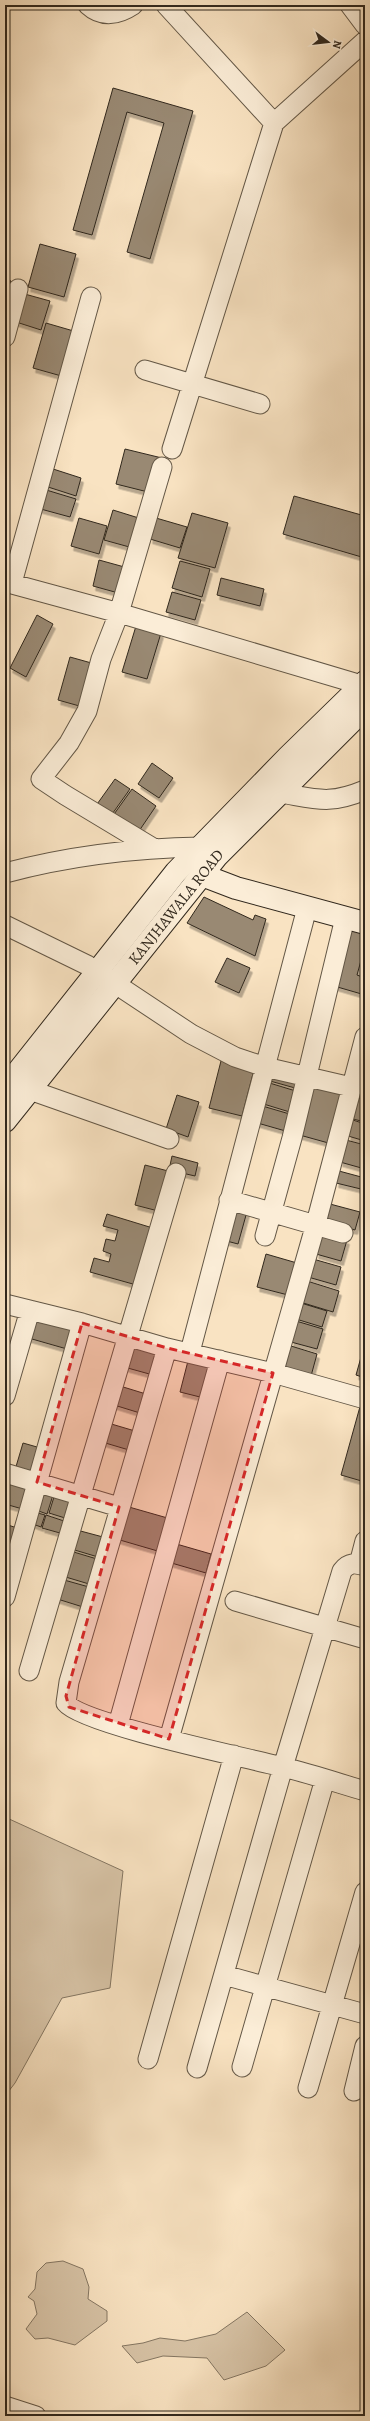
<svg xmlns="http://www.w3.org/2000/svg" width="370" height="2421" font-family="Alegreya,serif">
  <defs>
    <filter id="shadow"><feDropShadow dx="2.5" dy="4.5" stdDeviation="0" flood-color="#0004"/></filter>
  </defs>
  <rect width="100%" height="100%" fill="#f9e3c2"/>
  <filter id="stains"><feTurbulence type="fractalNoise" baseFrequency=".005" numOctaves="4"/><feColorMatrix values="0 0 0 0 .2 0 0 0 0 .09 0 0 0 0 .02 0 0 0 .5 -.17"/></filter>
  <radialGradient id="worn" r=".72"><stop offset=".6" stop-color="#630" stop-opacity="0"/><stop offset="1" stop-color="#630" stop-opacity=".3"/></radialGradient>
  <path fill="#d7c3a6" stroke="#847662" d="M 7,1818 L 123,1871 L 110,1988 L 62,1998 L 15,2083 L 5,2096 L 5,1819 Z
    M 63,2261 L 83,2269 L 89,2287 L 88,2299 L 107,2311 L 107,2321 L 75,2345 L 48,2338 L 35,2339 L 26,2329 L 37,2314 L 34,2301 L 28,2297 L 35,2289 L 37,2272 L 46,2263 Z
    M 247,2312 L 285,2350 L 266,2366 L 224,2380 L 207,2358 L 163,2356 L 137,2363 L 122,2346 L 143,2343 L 160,2338 L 185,2341 L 216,2334 Z"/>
  <path fill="#998973" stroke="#31281d" filter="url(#shadow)" d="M 113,88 L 193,111 L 150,259 L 127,252 L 164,123 L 127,112 L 92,235 L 73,230 Z
    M 40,244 L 76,254 L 64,297 L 28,287 Z
    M 5,279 L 11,281 L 5,303 Z
    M 21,293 L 50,301 L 41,330 L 13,321 Z
    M 46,323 L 77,332 L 65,377 L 33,368 Z
    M 125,449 L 162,458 L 152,493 L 116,484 Z
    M 50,468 L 81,478 L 76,496 L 45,486 Z
    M 43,489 L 76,499 L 70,517 L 37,508 Z
    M 294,496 L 365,516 L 365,558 L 283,534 Z
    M 113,510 L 142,519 L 133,548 L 104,540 Z
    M 192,513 L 228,523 L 215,568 L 178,558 Z
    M 79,518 L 107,526 L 99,554 L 71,546 Z
    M 156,518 L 187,527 L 180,548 L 150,539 Z
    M 99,560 L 128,568 L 122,594 L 93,586 Z
    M 180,561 L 210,569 L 202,597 L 172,588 Z
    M 221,578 L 264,589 L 260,606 L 217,595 Z
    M 172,592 L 201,600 L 195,620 L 166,612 Z
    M 37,615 L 53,624 L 26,677 L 10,668 Z
    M 136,626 L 161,633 L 147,679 L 122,672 Z
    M 70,657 L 95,664 L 83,707 L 58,700 Z
    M 152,763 L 173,778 L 159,798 L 138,784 Z
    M 115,779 L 130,789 L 110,817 L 95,807 Z
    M 132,789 L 156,806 L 137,834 L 112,817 Z
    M 204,897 L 253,920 L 255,915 L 266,919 L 255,956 L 187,923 Z
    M 351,926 L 365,930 L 365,946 L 357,975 L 365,978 L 365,995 L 334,986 Z
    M 227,958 L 250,968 L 239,993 L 215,982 Z
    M 222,1057 L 255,1066 L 242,1116 L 209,1108 Z
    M 266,1068 L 298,1076 L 295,1088 L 263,1079 Z
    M 263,1081 L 299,1092 L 293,1113 L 257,1102 Z
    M 309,1084 L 345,1093 L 332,1144 L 296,1134 Z
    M 177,1095 L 199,1102 L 188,1137 L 166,1129 Z
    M 359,1098 L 365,1100 L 365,1122 L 353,1119 Z
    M 259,1105 L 293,1115 L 289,1132 L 254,1122 Z
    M 353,1120 L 365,1124 L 365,1141 L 348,1136 Z
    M 346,1140 L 365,1145 L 365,1169 L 340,1162 Z
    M 172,1156 L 198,1163 L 195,1176 L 169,1170 Z
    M 145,1165 L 172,1172 L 162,1212 L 135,1205 Z
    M 339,1171 L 365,1178 L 365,1190 L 336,1183 Z
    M 230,1203 L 248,1208 L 238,1244 L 219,1239 Z
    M 330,1204 L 360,1212 L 355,1230 L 325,1222 Z
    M 107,1214 L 156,1229 L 140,1286 L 90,1272 L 94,1258 L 109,1262 L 111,1254 L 103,1251 L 106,1239 L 115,1241 L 118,1230 L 103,1226 Z
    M 323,1232 L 347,1240 L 341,1261 L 316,1254 Z
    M 266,1254 L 297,1263 L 288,1295 L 257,1287 Z
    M 313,1259 L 341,1267 L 336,1285 L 308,1277 Z
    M 307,1281 L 339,1291 L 333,1312 L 300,1302 Z
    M 301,1303 L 327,1311 L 322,1327 L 296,1319 Z
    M 32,1315 L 81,1328 L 74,1351 L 25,1337 Z
    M 296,1321 L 323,1329 L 317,1349 L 291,1342 Z
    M 365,1343 L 365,1378 L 356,1375 Z
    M 131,1344 L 159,1352 L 153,1375 L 124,1367 Z
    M 291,1346 L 317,1354 L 311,1376 L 284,1368 Z
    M 189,1357 L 213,1363 L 204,1398 L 180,1392 Z
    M 120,1386 L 146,1394 L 140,1413 L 114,1405 Z
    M 361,1403 L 365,1404 L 365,1482 L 341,1475 Z
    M 108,1423 L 135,1431 L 129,1450 L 102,1442 Z
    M 23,1443 L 44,1449 L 36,1476 L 15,1470 Z
    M 5,1481 L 33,1489 L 26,1510 L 5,1504 Z
    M 39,1491 L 53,1495 L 47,1514 L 33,1509 Z
    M 54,1497 L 70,1502 L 65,1518 L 49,1513 Z
    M 122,1505 L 171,1519 L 161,1552 L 113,1538 Z
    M 34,1512 L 45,1515 L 41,1527 L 30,1523 Z
    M 46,1515 L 64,1521 L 60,1533 L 42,1528 Z
    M 5,1524 L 20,1529 L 13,1556 L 5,1554 Z
    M 73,1529 L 103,1537 L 98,1557 L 68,1548 Z
    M 173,1543 L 211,1554 L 206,1573 L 168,1562 Z
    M 67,1550 L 97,1559 L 89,1584 L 59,1575 Z
    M 57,1578 L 89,1587 L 83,1607 L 51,1597 Z"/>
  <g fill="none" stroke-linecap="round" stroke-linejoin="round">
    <defs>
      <path id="street" d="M 88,5 C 102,18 118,15 133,5
        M 166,5 L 274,123
        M 350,5 L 365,25
        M 5,337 L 18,289
        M 145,370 L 260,404
        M 172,449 L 274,123 L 365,41
        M 5,582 L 119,613 L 365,686
        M 12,583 L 91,297
        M 280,793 C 317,799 329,805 365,790
        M 153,848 L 65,795 L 41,779 L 69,743 L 87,711 L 101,659 L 119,613 L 162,467
        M 5,873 C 69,856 135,848 201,847
        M 5,925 L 87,965 L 191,1034 L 235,1057 L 265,1067 L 351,1087
        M 30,1090 L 169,1139
        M 229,1200 L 343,1233
        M 265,1236 L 292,1138 L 345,918
        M 5,1304 L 82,1323 L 167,1348 L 273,1373 L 365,1399
        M 167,1348 L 69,1682 L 66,1703 C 82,1724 248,1758 283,1767 C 311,1774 338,1783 365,1791
        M 190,1352 L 307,908
        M 5,1396 L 30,1310
        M 5,1473 L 119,1507
        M 359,1564 L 365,1541
        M 5,1597 L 82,1323
        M 235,1601 L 365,1639
        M 29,1671 L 176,1173
        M 118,1725 L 220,1360
        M 169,1739 L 315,1227 L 365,1037
        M 224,1975 L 365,2014
        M 148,2059 L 234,1755
        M 242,2067 L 325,1779
        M 197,2068 L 283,1767 L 342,1571 C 349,1562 355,1563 365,1566
        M 308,2088 L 365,1892
        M 354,2091 L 365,2046
        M 5,2406 L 36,2416"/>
      <g id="secondary">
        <path d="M 202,875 L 236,888 L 365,923"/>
        <path d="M 5,1088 L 176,872 L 288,757 L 365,682"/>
        <path id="s1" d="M 5,1121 L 217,856 L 365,708"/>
      </g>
    </defs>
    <use href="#street" stroke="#635746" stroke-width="21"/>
    <use href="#secondary" stroke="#31281d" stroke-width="24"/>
    <use href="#street" stroke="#fbedd7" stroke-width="19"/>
    <use href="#secondary" stroke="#fbedd7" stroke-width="22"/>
  </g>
  <path fill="#d62828" fill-opacity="0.2" stroke="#d62828" stroke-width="3" stroke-dasharray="8 5" stroke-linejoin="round" d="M 82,1323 L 167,1348 L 273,1373 L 169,1739 L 69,1707 L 66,1696 L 119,1507 L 37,1482 Z"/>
  <g text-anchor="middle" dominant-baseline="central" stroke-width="3.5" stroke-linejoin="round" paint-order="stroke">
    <g font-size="16" fill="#31281d" stroke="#fbedd7">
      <text stroke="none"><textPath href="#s1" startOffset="274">KANJHAWALA ROAD</textPath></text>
    </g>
  </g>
  <rect width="370" height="2421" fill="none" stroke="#f9e3c2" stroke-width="20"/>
  <rect x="6" y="6" width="358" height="2409" fill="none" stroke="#31281d" stroke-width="2"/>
  <rect x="10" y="10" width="350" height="2401" fill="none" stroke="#31281d"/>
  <g transform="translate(328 42) rotate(105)" stroke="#fbedd7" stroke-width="3" paint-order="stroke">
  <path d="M0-3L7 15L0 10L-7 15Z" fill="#31281d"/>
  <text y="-6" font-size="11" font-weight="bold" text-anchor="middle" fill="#31281d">N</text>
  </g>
  <rect width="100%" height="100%" filter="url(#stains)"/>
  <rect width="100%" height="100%" fill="url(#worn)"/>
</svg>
